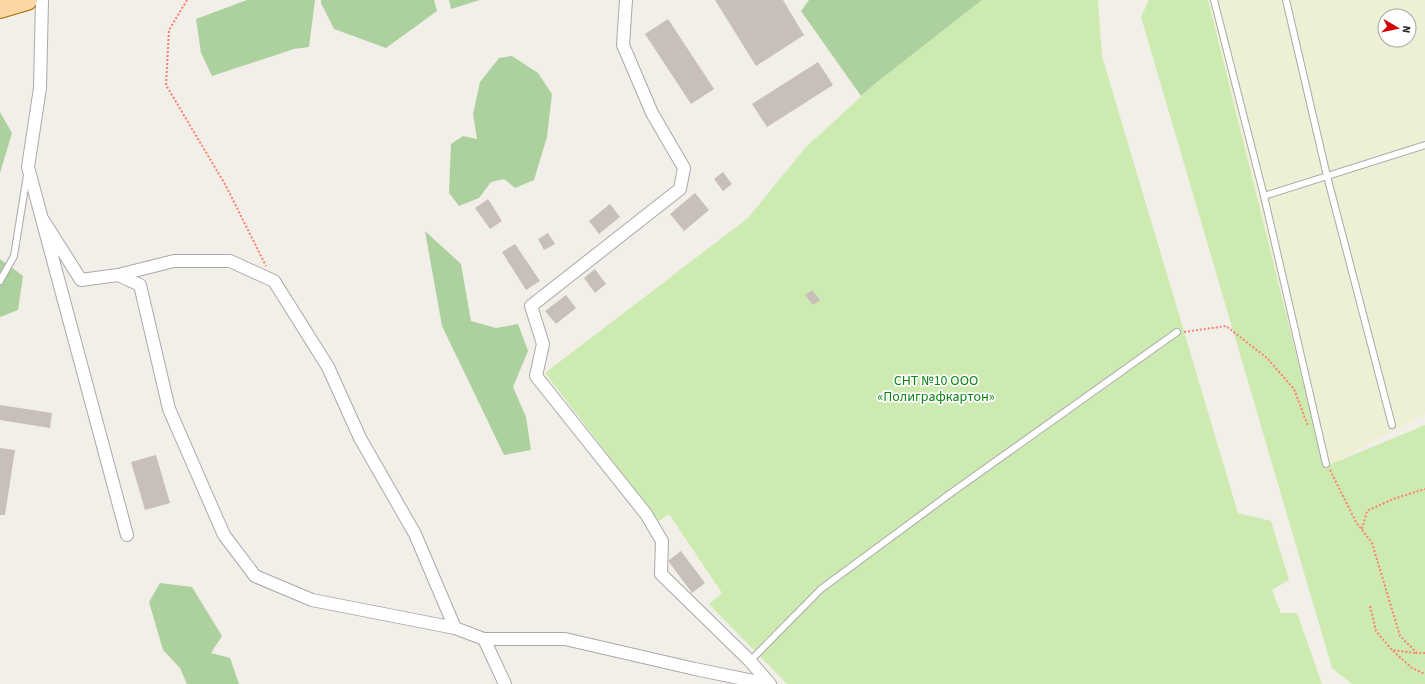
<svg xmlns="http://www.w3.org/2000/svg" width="1425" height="684" font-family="'Source Sans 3',sans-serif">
  <rect width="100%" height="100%" fill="#f2efe9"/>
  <path fill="#eef0d5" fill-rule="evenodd" d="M 1208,0 L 1425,0 L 1425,414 L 1324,468 ZM 1385,16 L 1409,16 L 1409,40 L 1385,40 Z"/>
  <path fill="#cdebb0" d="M 982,0 L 1098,0 L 1102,56 L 1238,513 L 1271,521 L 1289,580 L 1272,590 L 1281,613 L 1297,613 L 1322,684 L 787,684 L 709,604 L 722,593 L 669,514 L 659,521 L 545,373 L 748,218 L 806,147 L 876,83 Z
    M 1149,0 L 1208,0 L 1324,467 L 1425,425 L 1425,684 L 1352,684 L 1332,668 L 1141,17 Z"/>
  <path fill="#add19e" d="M 247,0 L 315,0 L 309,47 L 294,49 L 212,76 L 201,53 L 196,19 Z
    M 321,0 L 434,0 L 437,11 L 386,48 L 334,29 L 321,3 Z
    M 449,0 L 480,0 L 451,9 Z
    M 809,0 L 982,0 L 876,83 L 861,96 L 801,11 Z
    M 512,56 L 538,73 L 552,94 L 547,137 L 534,180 L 515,188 L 504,179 L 491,182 L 479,198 L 459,206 L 449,193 L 451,144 L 463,136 L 477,139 L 473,114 L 480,82 L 499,58 Z
    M 0,112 L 12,133 L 0,173 Z
    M 425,231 L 461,264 L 471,321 L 496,328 L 518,324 L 528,351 L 513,387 L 526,417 L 531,450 L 504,455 L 442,326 Z
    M 0,259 L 23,276 L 18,310 L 0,317 Z
    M 160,583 L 192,587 L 222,636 L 211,653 L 230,658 L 239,684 L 187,684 L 180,668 L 163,650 L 149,602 Z"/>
  <path fill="#c7bfb8" d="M 715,0 L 783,0 L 804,35 L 756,66 Z
    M 668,19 L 714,89 L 691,104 L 645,34 Z
    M 818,62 L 833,85 L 767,127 L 752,104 Z
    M 723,172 L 732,184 L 723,191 L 714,179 Z
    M 695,193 L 709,210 L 684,231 L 670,214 Z
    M 488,199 L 502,221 L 490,229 L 475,208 Z
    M 610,204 L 620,217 L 599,234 L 589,221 Z
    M 548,233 L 555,244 L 544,250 L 538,239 Z
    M 515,244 L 540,281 L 526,290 L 502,252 Z
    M 595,269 L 606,284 L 595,293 L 584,278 Z
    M 812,290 L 820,300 L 813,305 L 805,295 Z
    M 566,295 L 576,308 L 556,324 L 545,311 Z
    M 0,405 L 52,413 L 50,428 L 0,420 Z
    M 0,448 L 15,450 L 5,515 L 0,515 Z
    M 156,455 L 170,503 L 145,510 L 131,462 Z
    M 681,551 L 705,583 L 692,593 L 669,562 L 669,560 Z"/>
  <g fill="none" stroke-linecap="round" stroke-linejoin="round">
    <defs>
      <path id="service" d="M 1214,0 L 1264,196 L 1326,464
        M 1286,0 L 1327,176 L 1392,425
        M 1264,196 L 1425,145
        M 0,281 L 14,256 L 27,175
        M 750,661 L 821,589 L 951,493 L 1177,332"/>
      <path id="minor" d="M 42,0 L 40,88 L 28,167 L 127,535
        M 626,0 L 623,45 L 652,113 L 684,168 L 680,189 L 531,306 L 543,344 L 536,376 L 646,514 L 662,541 L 661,574 L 750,661 L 770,684
        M 43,220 L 81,280 L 118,275 L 174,261 L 230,261 L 274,281 L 328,367 L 360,438 L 415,534 L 455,628 L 484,639 L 565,639 L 695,669 L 768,684
        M 118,275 L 140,285 L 169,409 L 224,535 L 255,576 L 312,600 L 455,628
        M 484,639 L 505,684"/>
      <path id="primary" d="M 0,8 L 27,0"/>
    </defs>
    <use href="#service" stroke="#a9a9a9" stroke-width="8"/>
    <use href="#minor" stroke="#a9a9a9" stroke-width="14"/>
    <use href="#primary" stroke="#a06b00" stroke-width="22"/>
    <path stroke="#fa8072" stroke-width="2" stroke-dasharray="2 2" stroke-linecap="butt" d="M 187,0 L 169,30 L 166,85 L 226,186 L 266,266
      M 1184,332 L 1226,326 L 1267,358 L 1294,389 L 1308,426
      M 1330,470 L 1356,522 L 1372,543 L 1400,636 L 1417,653 L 1425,653
      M 1362,529 L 1367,511 L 1393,499 L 1425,489
      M 1370,606 L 1376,631 L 1392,650 L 1416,653
      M 1393,651 L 1412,668 L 1425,674"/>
    <use href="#service" stroke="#fff" stroke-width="6"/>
    <use href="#minor" stroke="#fff" stroke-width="12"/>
    <use href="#primary" stroke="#fcd6a4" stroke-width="20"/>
  </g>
  <g text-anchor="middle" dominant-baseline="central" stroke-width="3.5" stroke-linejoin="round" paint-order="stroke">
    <g font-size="14" fill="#0c8416" stroke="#fff">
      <text x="936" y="381">СНТ №10 ООО<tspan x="936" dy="16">«Полиграфкартон»</tspan></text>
    </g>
  </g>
  <g transform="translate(1397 28) rotate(99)"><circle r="19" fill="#ffffff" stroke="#a7a7a7"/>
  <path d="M0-3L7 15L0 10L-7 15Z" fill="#d40000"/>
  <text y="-6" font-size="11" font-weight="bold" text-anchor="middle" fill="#222222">N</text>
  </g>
</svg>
